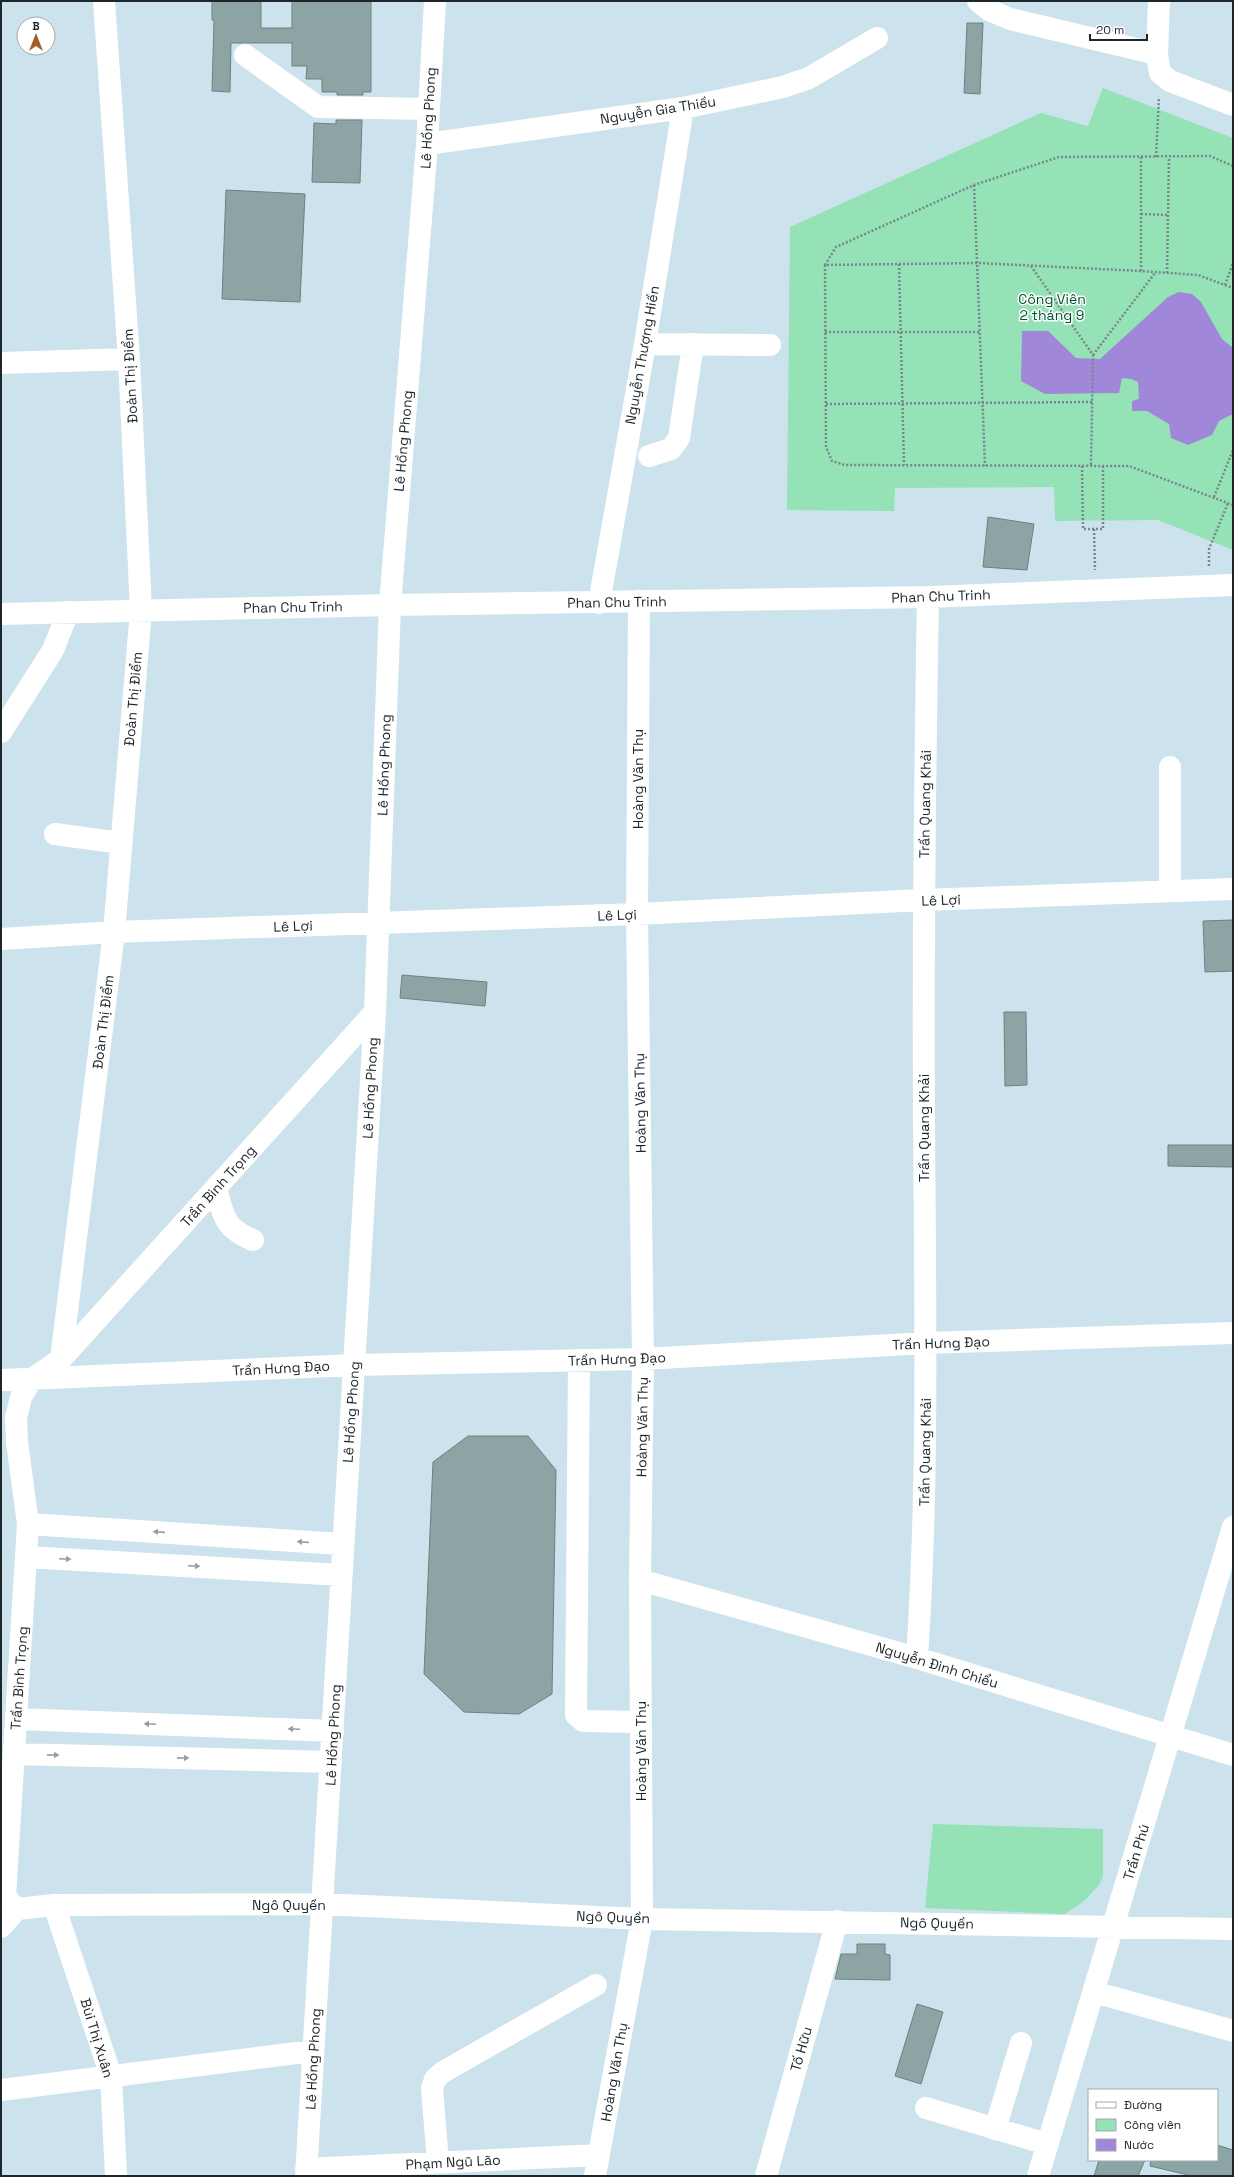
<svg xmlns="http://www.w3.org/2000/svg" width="1234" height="2177" font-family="'Space Grotesk',sans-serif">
  <rect width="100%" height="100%" fill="#cce2ed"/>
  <path fill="#95e2b6" d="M 1103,88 L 1233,138 L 1233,550 L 1158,520 L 1055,521 L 1054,487 L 895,488 L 894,511 L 787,510 L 790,227 L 1041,113 L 1088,126 Z
    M 933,1824 L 1103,1829 L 1103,1876 L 1099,1885 L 1084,1901 L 1065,1914 L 925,1908 Z"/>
  <path fill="#a187d9" d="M 1179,292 L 1192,294 L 1201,302 L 1222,339 L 1233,348 L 1233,414 L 1219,421 L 1212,435 L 1188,445 L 1171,438 L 1169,424 L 1147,411 L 1132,411 L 1132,401 L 1139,399 L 1138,382 L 1131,379 L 1122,378 L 1119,393 L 1045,394 L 1021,381 L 1022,331 L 1048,331 L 1076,358 L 1100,359 L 1168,297 Z"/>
  <path fill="#8ca4a3" stroke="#6a8281" d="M 212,1 L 261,1 L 261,28 L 292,28 L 292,1 L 371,1 L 371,92 L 363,92 L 363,95 L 337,95 L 337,92 L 322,92 L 322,79 L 306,79 L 307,66 L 292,66 L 292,43 L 231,43 L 230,92 L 212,91 L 214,20 L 212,20 Z
    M 967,23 L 983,23 L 980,94 L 964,93 Z
    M 336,120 L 362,120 L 360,183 L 312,182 L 314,123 L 336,124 Z
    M 226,190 L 305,194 L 300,302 L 222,299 Z
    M 988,517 L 1034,524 L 1027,570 L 983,567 Z
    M 1233,920 L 1233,971 L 1205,972 L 1203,921 Z
    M 402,975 L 487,982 L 485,1006 L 400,998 Z
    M 1004,1012 L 1026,1012 L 1027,1085 L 1005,1086 Z
    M 1168,1145 L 1233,1145 L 1233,1167 L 1168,1166 Z
    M 468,1436 L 528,1436 L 556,1470 L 552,1694 L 519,1714 L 464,1712 L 424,1674 L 433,1462 Z
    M 857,1944 L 885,1944 L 885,1954 L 890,1955 L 890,1980 L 835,1979 L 841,1954 L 857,1954 Z
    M 917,2004 L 943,2012 L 921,2084 L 895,2076 Z
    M 1217,2145 L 1233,2150 L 1233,2176 L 1192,2176 L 1150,2166 L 1151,2160 L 1217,2160 Z
    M 1099,2160 L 1145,2160 L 1138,2176 L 1094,2176 Z"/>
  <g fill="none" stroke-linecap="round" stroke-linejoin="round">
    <path stroke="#77878e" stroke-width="2.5" stroke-dasharray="2 2" stroke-linecap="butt" d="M 1156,157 L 1159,97
      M 1233,166 L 1210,156 L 1059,157 L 974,185 L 836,247 L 825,265 L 978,263 L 1141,271 L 1198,275 L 1225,285 L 1233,263
      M 974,185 L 985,466
      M 1141,214 L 1168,215
      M 899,264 L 904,465
      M 825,265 L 826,447 L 832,461 L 845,465 L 1129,466 L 1233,505
      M 1031,266 L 1093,355 L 1091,466
      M 1141,271 L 1141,157
      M 1167,273 L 1169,157
      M 1225,285 L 1233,288
      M 825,332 L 980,332
      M 1093,355 L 1155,273
      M 826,404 L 1092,402
      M 1082,466 L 1083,529 L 1103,529 L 1103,466
      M 1214,497 L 1233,450
      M 1094,529 L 1095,570
      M 1209,566 L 1209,549 L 1228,503"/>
    <path stroke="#fff" stroke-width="22" d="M 978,1 L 989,10 L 1010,19 L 1157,54
      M 1159,1 L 1157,54 L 1160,73 L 1170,81 L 1233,105
      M 245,55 L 318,107 L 429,109
      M 427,144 L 683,108 L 783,87 L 809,78 L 877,38
      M 645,344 L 770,345
      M 1,363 L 129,359
      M 649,456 L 671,449 L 679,438 L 693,344
      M 599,603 L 645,344 L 683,108
      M 1,614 L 390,605 L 928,597 L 1233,585
      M 1,732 L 53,650 L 68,612
      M 1170,767 L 1170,891
      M 55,834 L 121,843
      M 1,939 L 114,932 L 637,914 L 923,900 L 1233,889
      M 216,1188 C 224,1217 224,1228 253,1240
      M 61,1359 L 375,1012
      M 579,1360 L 576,1715 L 583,1721 L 640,1722
      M 1,1380 L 355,1365 L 643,1359 L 926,1343 L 1233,1333
      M 28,1524 L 342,1544
      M 26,1557 L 341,1575
      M 640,1580 L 917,1658 L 1233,1755
      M 917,1658 C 929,1477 925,1296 924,1114 C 923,942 925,769 928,597
      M 16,1719 L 333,1731
      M 14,1754 L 331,1762
      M 54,1905 L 111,2076 L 116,2176
      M 17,1909 L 5,1897 L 28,1524 L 17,1442 L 16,1418 L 21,1397 L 32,1379 L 61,1359 L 114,932 L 141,610 L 129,359 L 104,1
      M 1,1927 L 17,1909 L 54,1905 L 322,1904 L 642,1919 L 1233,1929
      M 1094,1992 L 1233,2031
      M 1,2090 L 313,2051
      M 926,2108 L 1047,2144
      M 995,2129 L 1021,2043
      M 438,2162 L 432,2089 L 435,2079 L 443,2072 L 596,1985
      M 306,2169 L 599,2155
      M 306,2176 L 375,1012 L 390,605 L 427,144 L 435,1
      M 595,2176 L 642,1919 L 640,1580 L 643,1359 L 637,914 L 639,601
      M 766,2176 L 837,1921
      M 1038,2176 L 1233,1527"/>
  </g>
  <defs><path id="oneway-solid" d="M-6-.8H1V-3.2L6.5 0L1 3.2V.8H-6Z"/></defs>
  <g fill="#999d9f">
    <use href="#oneway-solid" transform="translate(159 1532) rotate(-176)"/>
    <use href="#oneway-solid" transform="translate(303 1542) rotate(-176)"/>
    <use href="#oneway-solid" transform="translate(65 1559) rotate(3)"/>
    <use href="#oneway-solid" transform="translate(194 1566) rotate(3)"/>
    <use href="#oneway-solid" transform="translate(150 1724) rotate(-178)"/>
    <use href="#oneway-solid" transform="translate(294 1729) rotate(-178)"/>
    <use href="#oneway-solid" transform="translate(53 1755) rotate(1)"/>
    <use href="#oneway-solid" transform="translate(183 1758) rotate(1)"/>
  </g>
  <g text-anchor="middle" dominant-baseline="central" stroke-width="3" stroke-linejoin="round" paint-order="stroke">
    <g font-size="14" fill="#1d2629" stroke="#fff">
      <text transform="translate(658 110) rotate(-9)">Nguyễn Gia Thiều</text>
      <text transform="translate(428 118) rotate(-87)">Lê Hồng Phong</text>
      <text transform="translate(642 355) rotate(-80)">Nguyễn Thượng Hiền</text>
      <text transform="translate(130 376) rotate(-93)">Đoàn Thị Điểm</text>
      <text transform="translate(403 441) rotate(-85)">Lê Hồng Phong</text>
      <text transform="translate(941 596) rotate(-2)">Phan Chu Trinh</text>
      <text transform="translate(617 602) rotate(-1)">Phan Chu Trinh</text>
      <text transform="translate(293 607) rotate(-1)">Phan Chu Trinh</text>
      <text transform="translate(133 699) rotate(-85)">Đoàn Thị Điểm</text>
      <text transform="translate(384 765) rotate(-88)">Lê Hồng Phong</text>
      <text transform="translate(638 779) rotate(-90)">Hoàng Văn Thụ</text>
      <text transform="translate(925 804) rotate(-89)">Trần Quang Khải</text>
      <text transform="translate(941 900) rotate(-2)">Lê Lợi</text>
      <text transform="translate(617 915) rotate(-2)">Lê Lợi</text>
      <text transform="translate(293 926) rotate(-2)">Lê Lợi</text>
      <text transform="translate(103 1022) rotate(-83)">Đoàn Thị Điểm</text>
      <text transform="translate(370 1088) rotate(-87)">Lê Hồng Phong</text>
      <text transform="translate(640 1103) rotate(-91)">Hoàng Văn Thụ</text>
      <text transform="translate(924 1128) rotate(-90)">Trần Quang Khải</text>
      <text transform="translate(218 1186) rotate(-48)">Trần Bình Trọng</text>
      <text transform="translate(941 1343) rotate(-2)">Trần Hưng Đạo</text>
      <text transform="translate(617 1359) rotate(-2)">Trần Hưng Đạo</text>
      <text transform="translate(281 1368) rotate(-3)">Trần Hưng Đạo</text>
      <text transform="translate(351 1412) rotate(-86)">Lê Hồng Phong</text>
      <text transform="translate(642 1427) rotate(-89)">Hoàng Văn Thụ</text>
      <text transform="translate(925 1452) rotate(-89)">Trần Quang Khải</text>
      <text transform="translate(937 1665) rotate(17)">Nguyễn Đình Chiểu</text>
      <text transform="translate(19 1678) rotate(-86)">Trần Bình Trọng</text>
      <text transform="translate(333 1735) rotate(-87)">Lê Hồng Phong</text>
      <text transform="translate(641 1751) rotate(-90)">Hoàng Văn Thụ</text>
      <text transform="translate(1136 1852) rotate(-73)">Trần Phú</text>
      <text x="289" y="1905">Ngô Quyền</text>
      <text transform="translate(613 1917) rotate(2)">Ngô Quyền</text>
      <text transform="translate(937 1923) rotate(1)">Ngô Quyền</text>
      <text transform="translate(97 2038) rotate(73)">Bùi Thị Xuân</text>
      <text transform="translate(801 2049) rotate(-74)">Tố Hữu</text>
      <text transform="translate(313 2059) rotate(-87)">Lê Hồng Phong</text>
      <text transform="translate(614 2072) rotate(-80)">Hoàng Văn Thụ</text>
      <text transform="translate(453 2162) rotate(-3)">Phạm Ngũ Lão</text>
    </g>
    <g font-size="14" fill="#005231" stroke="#fff">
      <text x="1052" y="299">Công Viên<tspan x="1052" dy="16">2 tháng 9</tspan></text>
    </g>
  </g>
  <rect width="1234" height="2177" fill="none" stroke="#1d2629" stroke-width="4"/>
  <rect x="1088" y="2089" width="130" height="72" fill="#ffffff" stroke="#a5a8a9"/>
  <rect x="1096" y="2102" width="20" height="6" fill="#ffffff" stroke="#a5a8a9"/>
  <text x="1124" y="2109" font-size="12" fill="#1d2629">Đường</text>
  <rect x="1096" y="2119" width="20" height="12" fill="#95e2b6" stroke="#a5a8a9"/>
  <text x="1124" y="2129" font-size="12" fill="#1d2629">Công viên</text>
  <rect x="1096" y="2139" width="20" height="12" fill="#a187d9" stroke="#a5a8a9"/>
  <text x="1124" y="2149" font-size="12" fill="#1d2629">Nước</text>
  <g transform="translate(36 36)"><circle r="19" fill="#ffffff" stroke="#a5a8a9"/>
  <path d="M0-3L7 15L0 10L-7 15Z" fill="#a15e2d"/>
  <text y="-6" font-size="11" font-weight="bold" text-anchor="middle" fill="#1d2629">B</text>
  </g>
  <path d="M1090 34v6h57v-6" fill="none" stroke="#1d2629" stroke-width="2"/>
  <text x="1096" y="34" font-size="12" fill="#1d2629" stroke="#ffffff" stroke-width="3" paint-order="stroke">20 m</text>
</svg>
